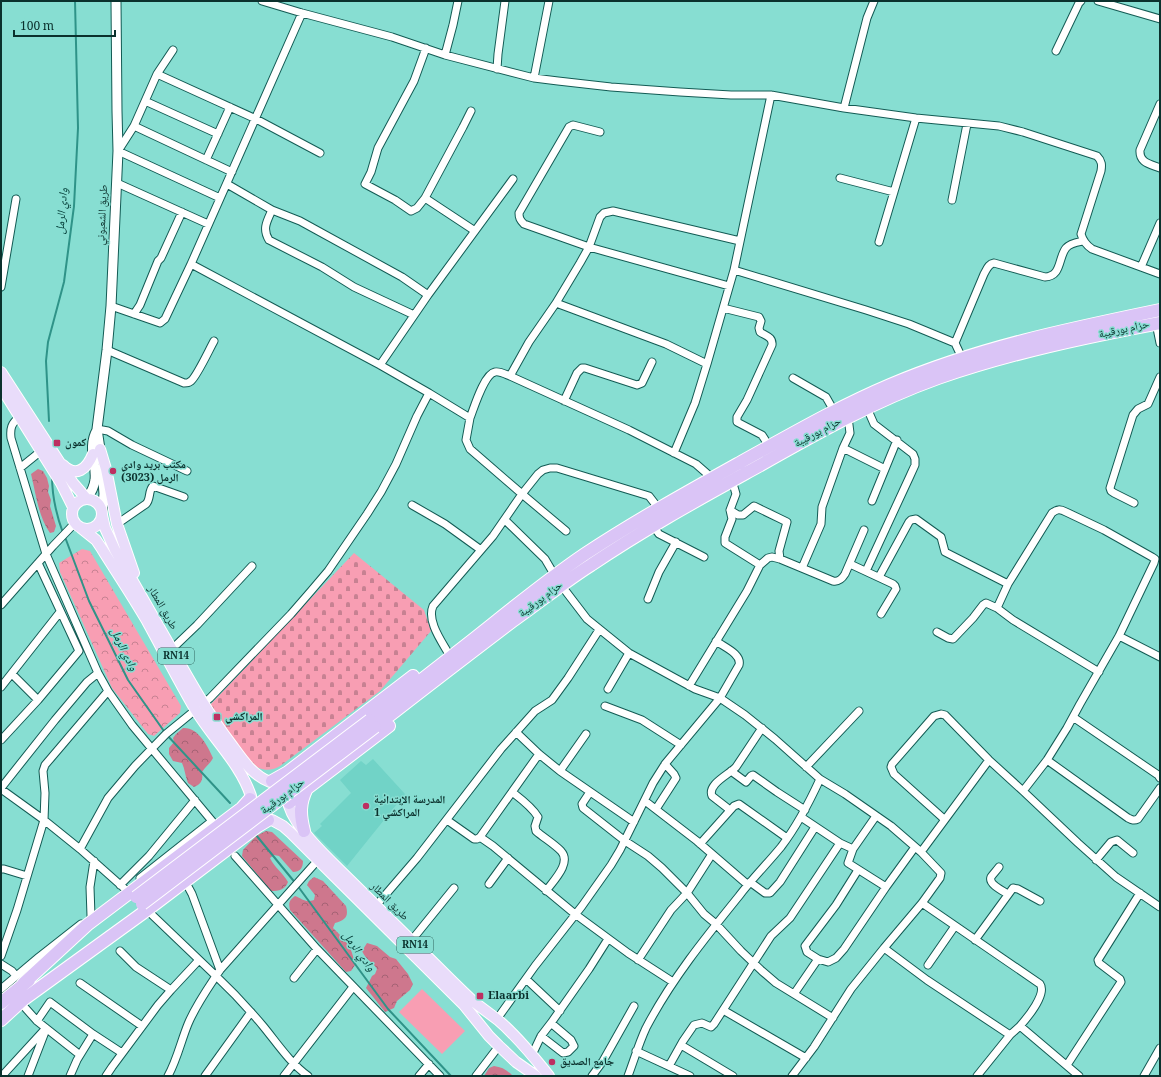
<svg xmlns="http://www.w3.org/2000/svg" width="1161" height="1077" font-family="Georgia,'Noto Naskh Arabic',serif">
  <defs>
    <pattern id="forest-crowns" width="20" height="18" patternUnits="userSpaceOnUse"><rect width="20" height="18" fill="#ce778d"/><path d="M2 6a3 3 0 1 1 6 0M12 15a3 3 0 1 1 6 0" fill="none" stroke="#a56274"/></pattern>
    <pattern id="cemetery-stones" width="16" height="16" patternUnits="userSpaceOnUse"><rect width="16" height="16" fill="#f89eb3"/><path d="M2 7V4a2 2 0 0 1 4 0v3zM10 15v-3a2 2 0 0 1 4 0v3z" fill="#c78192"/></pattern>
    <pattern id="park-crowns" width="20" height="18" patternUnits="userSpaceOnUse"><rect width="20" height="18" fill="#f89eb3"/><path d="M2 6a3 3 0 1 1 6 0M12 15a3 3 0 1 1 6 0" fill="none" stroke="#c78192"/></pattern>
  </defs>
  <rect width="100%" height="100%" fill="#87ded2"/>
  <path fill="#71d3c7" d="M 373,759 L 405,794 L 347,866 L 314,833 L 322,826 L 320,824 L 351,793 L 340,780 L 361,761 L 366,765 Z"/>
  <path fill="url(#forest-crowns)" d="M 38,469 L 43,471 L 47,478 L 49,486 L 48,492 L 51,500 L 50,506 L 56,526 L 54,532 L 50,533 C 38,516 36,494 31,474 Z
    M 183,728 C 198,727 208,746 213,758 C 210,764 206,766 202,772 C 203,779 202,784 194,787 L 188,783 C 185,776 185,769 182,763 L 173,761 L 169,754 L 169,748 L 174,742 L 173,738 L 176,734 Z
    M 266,831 L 272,832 L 303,861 C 303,868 300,872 293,872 L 279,856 L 274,855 L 270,858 C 274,867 283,873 288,882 C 285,890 279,891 271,891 L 242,856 L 243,850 L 256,836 Z
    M 314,877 L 323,881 L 346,906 C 349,917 345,920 335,923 L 333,928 C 346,941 352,946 355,965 L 351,971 L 346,972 L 290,910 C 288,902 290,900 295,896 C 303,899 305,903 314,900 L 315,895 L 307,885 L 309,881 Z
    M 367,943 L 377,946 L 390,957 L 396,959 L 408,974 L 413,984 L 410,990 L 397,1001 L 394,1008 L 385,1012 L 366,988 L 372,976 L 375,974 L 377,969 C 372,961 366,960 362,951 Z
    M 494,1066 C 502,1067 507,1070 513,1076 L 484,1076 L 489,1068 Z"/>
  <path fill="url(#cemetery-stones)" d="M 354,553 L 424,610 L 431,631 L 380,691 L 280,766 C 274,770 266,771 259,768 C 247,763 219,718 210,705 Z"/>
  <path fill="url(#park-crowns)" d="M 82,549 L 90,551 L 181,706 L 180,713 L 154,736 L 148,734 L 112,688 L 60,572 L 59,563 Z"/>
  <path fill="#f89eb3" d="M 422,989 L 465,1031 L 442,1054 L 399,1012 Z"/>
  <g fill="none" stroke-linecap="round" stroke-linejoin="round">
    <path stroke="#2f9388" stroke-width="2" d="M 49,421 L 46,361 L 48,342 L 64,282 L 74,206 L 78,128 L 75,1
      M 52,476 C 52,496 56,514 63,533
      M 65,537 L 89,601 L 128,680 L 166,734 L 230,803
      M 256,835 L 297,885 L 388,1009 L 451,1076"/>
    <defs>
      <path id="street" d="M 262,1 L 302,13 L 392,37 L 445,55 L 534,78 L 558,81 L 611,87 L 680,92 L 731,95 L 771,95 L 844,108 L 916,118 L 999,126 L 1023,132 L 1097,156 C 1102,161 1102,165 1101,171 L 1081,234 C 1083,241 1086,245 1092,249 L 1160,274
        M 1098,1 L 1160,19
        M 426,48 L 414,81 L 378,148 L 371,172 L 365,184 L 395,200 L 411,211 L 417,208 L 425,198 L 475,231
        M 173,50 L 157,74 L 256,119 L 320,153
        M 1056,51 L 1079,3 L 1081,1
        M 445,55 L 453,25 L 458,1
        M 497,69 L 498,54 L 505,1
        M 157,74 L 134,126 L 118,151 L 220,198
        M 534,78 L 549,1
        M 771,95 L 734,270 L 866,310 L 909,324 L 955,343 L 962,358
        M 145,101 L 218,134
        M 1160,104 L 1140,150 C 1139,163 1150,164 1160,168
        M 844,108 L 867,18 L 874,1
        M 134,126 L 232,172
        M 600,132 L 573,125 L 569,127 L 519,213 C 519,218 520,220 524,224 L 589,247 L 580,263 L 556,303 L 666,344 L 707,364 L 734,270
        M 206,160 L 230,107
        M 840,178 L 894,192
        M 117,183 L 208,224
        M 227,184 L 272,210 L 300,221 L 402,277 L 428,295
        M 425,198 L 463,127 L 471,111
        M 952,200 L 967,124
        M 272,210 C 267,221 262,229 269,240 L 322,267 L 354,287 L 414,315
        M 879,242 L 916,118
        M 1141,267 L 1160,223
        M 729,286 L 589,247 L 600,217 L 604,213 L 613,211 L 740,241
        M 1,287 L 16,199
        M 556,303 L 529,342 L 510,376 L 629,430 L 696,464 L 712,478
        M 111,306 L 160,323 L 165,319 L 191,264
        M 723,308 L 759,317 L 761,321 L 759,328 L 760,332 C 766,336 773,337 772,345 L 747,400 L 737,417 L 737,422 L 762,435 L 769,446
        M 134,314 L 140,305 L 158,261 L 161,258 L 182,212
        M 1156,323 L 1160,343
        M 955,343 L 984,274 C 987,269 988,264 994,263 L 1045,277 C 1062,276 1058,258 1066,248 C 1070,243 1078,242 1083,241
        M 107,350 L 184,383 C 188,383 188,383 191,381 C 197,376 209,350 214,341
        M 380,365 L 428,295 L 513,179
        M 793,378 L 826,397 L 834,411
        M 429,393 L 470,418 L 466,440 L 470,449 L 522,494 L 566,531
        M 564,401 L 577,373 L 582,368 L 585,368 L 637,385 L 642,383 L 652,362
        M 20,417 C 11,423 10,429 11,438 L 46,554 L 98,673 L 108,691
        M 470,418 C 474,408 484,374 495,372 C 499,371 505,374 510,376
        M 97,429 L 108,431 L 132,445 L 187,471
        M 843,448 L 885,469
        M 674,453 L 695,403 L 707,364
        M 20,468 L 41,451
        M 732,480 L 736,494 L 730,510 L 732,519 L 725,537 L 725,543 L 760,565
        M 872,501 L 897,440
        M 1134,503 L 1114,493 L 1111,491 L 1110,488 L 1133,415 L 1138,409 L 1148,404 L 1160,377
        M 412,505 L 445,524 L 481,550
        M 730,510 L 738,515 L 743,515 L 754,506 L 787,522 L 779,551 L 780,559
        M 505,520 L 545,559 L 555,576
        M 117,524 L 146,504 C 151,499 148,491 153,486 L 184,497
        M 653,526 L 659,534 L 704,557
        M 850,564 L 893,584 L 895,586 L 896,589 L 881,614
        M 802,568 L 821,524 L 822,507 L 843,448 L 850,433 L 848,417
        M 866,571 L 910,476 L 915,465 L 915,459 L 913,454 L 874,424 L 867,408
        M 879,577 L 909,522 L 911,520 L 916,519 L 941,537 L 945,552 L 1008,584
        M 561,585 L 587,619 L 629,653 L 695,689 L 720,698 L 745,715 L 775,739 L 820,779 L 845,794 L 891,826 L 921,852 L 941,873 L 940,878 L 922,903 L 884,948 L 851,989 L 814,1047 L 792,1076
        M 648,599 L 659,572 L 676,542
        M 1,605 L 53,546 L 75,523
        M 937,632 L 948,638 L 953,639 L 973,618 L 983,605 L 986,603 L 997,608
        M 1119,636 L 1160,657
        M 172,649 L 197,625 L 252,566
        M 447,651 C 440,639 427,620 433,606 L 493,536 L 522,494 L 538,474 L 543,470 L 550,468 L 557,468 L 649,496 L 659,509
        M 12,674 L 38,700
        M 689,686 L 747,591 L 760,565 L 768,558 L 772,557 L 780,559 L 833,581 C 839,582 842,579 845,574 L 864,530
        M 1,687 L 60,612
        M 608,689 L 629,653
        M 605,706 L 642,720 L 681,745
        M 1073,717 L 1158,775 L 1160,778
        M 516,732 L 539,754 L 560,771 L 634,822
        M 1,740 L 38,700 L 79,651 L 38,563
        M 539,754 L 480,837 L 493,846 L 575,914 L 628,953 L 673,982
        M 1047,760 L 1128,818 C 1132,820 1134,821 1138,819 L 1160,788
        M 806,767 L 859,711
        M 560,771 L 586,734
        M 731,771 L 746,782 L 751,776 L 753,775 L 777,792 L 805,810
        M 1,788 L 55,720 L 87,682 L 98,673
        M 1,789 L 44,820 L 80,849 L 125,889
        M 1023,791 L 1047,760 L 1067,728 L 1080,704 L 1119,636 L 1154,563 L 1155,559 L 1152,557 L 1104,530 L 1066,512 C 1060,509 1057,509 1052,513 L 1008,584 L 997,608 L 1013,620 L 1099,672
        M 512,792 C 521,799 532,807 538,817 L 535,826 L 536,831 C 544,838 553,843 561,851 C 572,863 553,881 546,891
        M 590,792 L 582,804 L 583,808 L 625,841 L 648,856 L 662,868 L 687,893 L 712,854
        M 645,801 L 697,841 L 748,885
        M 656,809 L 676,778 L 674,774 L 665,764
        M 730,810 L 712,796 C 707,784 730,774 736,767 L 762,728
        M 801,817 L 840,843 L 853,849 L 876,816
        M 944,819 L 894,774 L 891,767 L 892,764 L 934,716 L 941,714 L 945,715 L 989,760 L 1023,791 L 1078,843 L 1116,877 L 1160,907
        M 447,820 L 474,839 L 477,839 L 480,837
        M 700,844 L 734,806 L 739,804 L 787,838
        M 80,849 L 108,798 L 135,766 L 166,734 L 210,698 L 291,614 L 311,591 L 328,571 L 367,514 L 381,492 L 396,464 L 417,416 L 429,393 L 380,365 L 191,264 L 302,13
        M 853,849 L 848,863 L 886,887
        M 921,852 L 989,760
        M 235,856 L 317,949 L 440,1076
        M 1096,860 L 1111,842 L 1117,840 L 1133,853
        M 999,867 C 997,870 993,874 991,877 C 988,884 1003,891 1008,894
        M 1,869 L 4,869 L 27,876
        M 140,878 L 212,821
        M 185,881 L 192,894 L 220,970
        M 750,882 L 765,893 L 770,893 L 780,882 L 815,827
        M 489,884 L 508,858
        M 120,885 L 149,856 L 195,800
        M 922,903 L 1040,984 C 1047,994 1027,1018 1020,1026
        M 374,908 L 417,858 L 501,749 L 535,711 L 552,700 L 568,678 L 599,630
        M 147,910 L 216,976 L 220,970 L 318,860
        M 91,916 L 90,887 L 94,861
        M 975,940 L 1013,888 L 1018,889 L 1040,901
        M 411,941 L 454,888
        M 884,948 L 927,980 L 1010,1035 L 1020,1026 L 1079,1076
        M 120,951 L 136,967 L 171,990
        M 1,956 L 17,910 L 44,820 L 45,793 L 43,771 L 45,765 L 51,758 L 108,691 L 132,725 L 217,827
        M 818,959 L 807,952 L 805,946 L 836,905 L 858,870
        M 638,960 L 671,910 L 687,893 L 704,914 L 716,924 L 741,951 L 762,971 L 776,983 L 833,1018
        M 1,964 L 12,971 L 16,976
        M 928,965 L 955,926
        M 294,978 L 317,949
        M 526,979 L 560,1011
        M 80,983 L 142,1026
        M 1,989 L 39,957 L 81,924
        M 794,994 L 818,959 L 828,962 L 836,958 L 844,949 L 886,887 L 915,847
        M 20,1002 L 37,1021 L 80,1055
        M 723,1010 L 806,1058
        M 497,1019 L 535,966 L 582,906 L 611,865 L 620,850 L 653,783 L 665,764 L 720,698 L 739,665 C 742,654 724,647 716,641
        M 37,1021 L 50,1002 L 93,1034 L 122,1053
        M 541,1036 L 563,1053 L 568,1052 L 574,1046 L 571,1040 L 551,1023
        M 681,1045 L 733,1076
        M 636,1051 L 690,1076
        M 532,1055 L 541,1036 L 551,1023 L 589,969 L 608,939
        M 1067,1065 L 1121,982 L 1120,979 L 1099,963 L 1098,960 L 1140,893
        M 669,1066 L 683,1041 L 694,1025 L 702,1023 L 711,1027 L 714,1024 L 771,936 L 790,918 L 840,843
        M 2,1076 L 46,1028
        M 28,1076 L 45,1032
        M 70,1076 L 77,1060 L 93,1034
        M 106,1076 L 112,1067 L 158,1005 L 171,990 L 199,960
        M 168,1076 C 177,1060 181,1041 188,1024 C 195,1007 206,991 216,976 C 233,992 248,1008 263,1026 C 277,1043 290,1063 308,1076
        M 205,1076 L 251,1012
        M 284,1076 L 353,987
        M 419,1076 L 429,1064
        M 476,1076 L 499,1046
        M 592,1076 L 603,1061 L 634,1006
        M 628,1076 C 634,1060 639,1043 646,1028 C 671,980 705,938 739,896 C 752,879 767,864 781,847 C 797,826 809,803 820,779
        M 977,1076 L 1010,1035
        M 1144,1076 L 1160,1048"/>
      <path id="secondary" d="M 101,456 L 97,429 L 107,350 L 111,306 L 118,151 L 117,111 L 116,1
        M 102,469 L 104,494 L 102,512
        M 87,498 C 91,493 94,487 95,480 C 97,462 87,448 97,430"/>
      <path id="primary" d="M 1,372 L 73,483 L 86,498
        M 1,387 L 61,483 L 73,507
        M 100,449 L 106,469 L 117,524 L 134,573
        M 63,465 C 76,478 87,469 93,454
        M72 514a15 15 0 1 1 30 0a15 15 0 1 1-30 0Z
        M 102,515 L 105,528 L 115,550 C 134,583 153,616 171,648 C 190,681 208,714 231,744 C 242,759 252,775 270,782
        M 81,528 L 96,540 L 102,549 C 117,573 133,597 147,621 C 163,650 178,680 195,709 C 213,739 240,763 251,796
        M 289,806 C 297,831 331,861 350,880 C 379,909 408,937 437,966 C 449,978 461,990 474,1002 C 482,1008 490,1014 498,1020 C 517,1036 534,1057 549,1076
        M 272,820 L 283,826 L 291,833 L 318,860 L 464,1005 L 489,1036 L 499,1046 L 516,1062 L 536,1076"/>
      <path id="highway" d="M 370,720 C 403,694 437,668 470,642 C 508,612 545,581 585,554 C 635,521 689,491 741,462 C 790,435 838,407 890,385 C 977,348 1068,329 1160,310
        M 375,727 C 421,691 468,655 514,620 C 540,602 564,582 591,565 C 644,529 701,498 757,467 C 815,434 874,401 938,378 C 1010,353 1085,337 1160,323
        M 272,781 L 288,772 L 413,676
        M 289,803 L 301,793 L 389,726
        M 304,831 C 300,815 299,804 307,788
        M 23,984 L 87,925 L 242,808 L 250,799
        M 20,1002 L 147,910 L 258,826 L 268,820
        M 1,1003 L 29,980
        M 1,1020 L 25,998"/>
    </defs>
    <use href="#street" stroke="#135b54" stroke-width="9"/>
    <use href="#secondary" stroke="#135b54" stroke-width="11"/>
    <use href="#primary" stroke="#fff" stroke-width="12"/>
    <use href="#highway" stroke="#fff" stroke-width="14"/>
    <use href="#street" stroke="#fff" stroke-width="7"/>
    <use href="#secondary" stroke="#fff" stroke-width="9"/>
    <use href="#primary" stroke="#e9dcfa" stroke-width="10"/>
    <use href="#highway" stroke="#dac4f6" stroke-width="12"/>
    <defs>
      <path id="highway-bridge" d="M 136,897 L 370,720
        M 142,904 L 375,727"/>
    </defs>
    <use href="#highway-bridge" stroke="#fff" stroke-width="14" stroke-linecap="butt"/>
    <use href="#highway-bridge" stroke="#dac4f6" stroke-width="12"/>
  </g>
  <g fill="#bd2f61" stroke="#87ded2" stroke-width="1.5">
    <rect x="53" y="439" width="8" height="8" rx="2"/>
    <circle cx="113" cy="471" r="4"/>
    <rect x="213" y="713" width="8" height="8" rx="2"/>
    <circle cx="366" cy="806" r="4"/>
    <rect x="476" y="992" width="8" height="8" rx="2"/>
    <circle cx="552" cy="1062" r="4"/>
  </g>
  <g text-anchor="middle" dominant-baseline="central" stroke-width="3" stroke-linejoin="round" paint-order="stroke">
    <g fill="#87ded2" stroke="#30655e" stroke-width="1">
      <rect x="158" y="648" width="36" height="16" rx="3"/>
      <rect x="397" y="937" width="36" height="16" rx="3"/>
    </g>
    <g font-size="10" font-weight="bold" fill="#0b312d">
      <text x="176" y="656">RN14</text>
      <text x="415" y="945">RN14</text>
    </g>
    <g font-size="11" fill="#0b312d" stroke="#87ded2">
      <text transform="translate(103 215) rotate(-87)">طريق الشعبوني</text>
      <text transform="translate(1124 330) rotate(-12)">حزام بورقيبة</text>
      <text transform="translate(818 433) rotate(-28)">حزام بورقيبة</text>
      <text transform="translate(541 600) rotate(-37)">حزام بورقيبة</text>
      <text transform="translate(162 608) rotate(60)">طريق المطار</text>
      <text transform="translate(283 797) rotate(-37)">حزام بورقيبة</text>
      <text transform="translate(389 902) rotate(45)">طريق المطار</text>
    </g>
    <g font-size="11" font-weight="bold" fill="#0b312d" stroke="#87ded2" text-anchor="start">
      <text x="65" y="443">كمون</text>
      <text x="121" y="465">مكتب بريد وادي<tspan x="121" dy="13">الرمل (3023)</tspan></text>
      <text x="225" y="717">المراكشي</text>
      <text x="374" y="800">المدرسة الإبتدائية<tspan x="374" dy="13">المراكشي 1</tspan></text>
      <text x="488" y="996">Elaarbi</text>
      <text x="560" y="1062">جامع الصديق</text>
    </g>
    <g font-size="12" font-style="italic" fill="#07413b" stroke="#87ded2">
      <text transform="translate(63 211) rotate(-85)">وادي الرمل</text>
      <text transform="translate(123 650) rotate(64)">وادي الرمل</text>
      <text transform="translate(358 952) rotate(54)">وادي الرمل</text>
    </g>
  </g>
  <rect width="1161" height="1077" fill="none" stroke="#0b312d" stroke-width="4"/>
  <path d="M14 30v6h101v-6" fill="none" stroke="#0b312d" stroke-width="2"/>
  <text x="20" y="30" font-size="12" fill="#0b312d" stroke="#87ded2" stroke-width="3" paint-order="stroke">100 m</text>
</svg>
